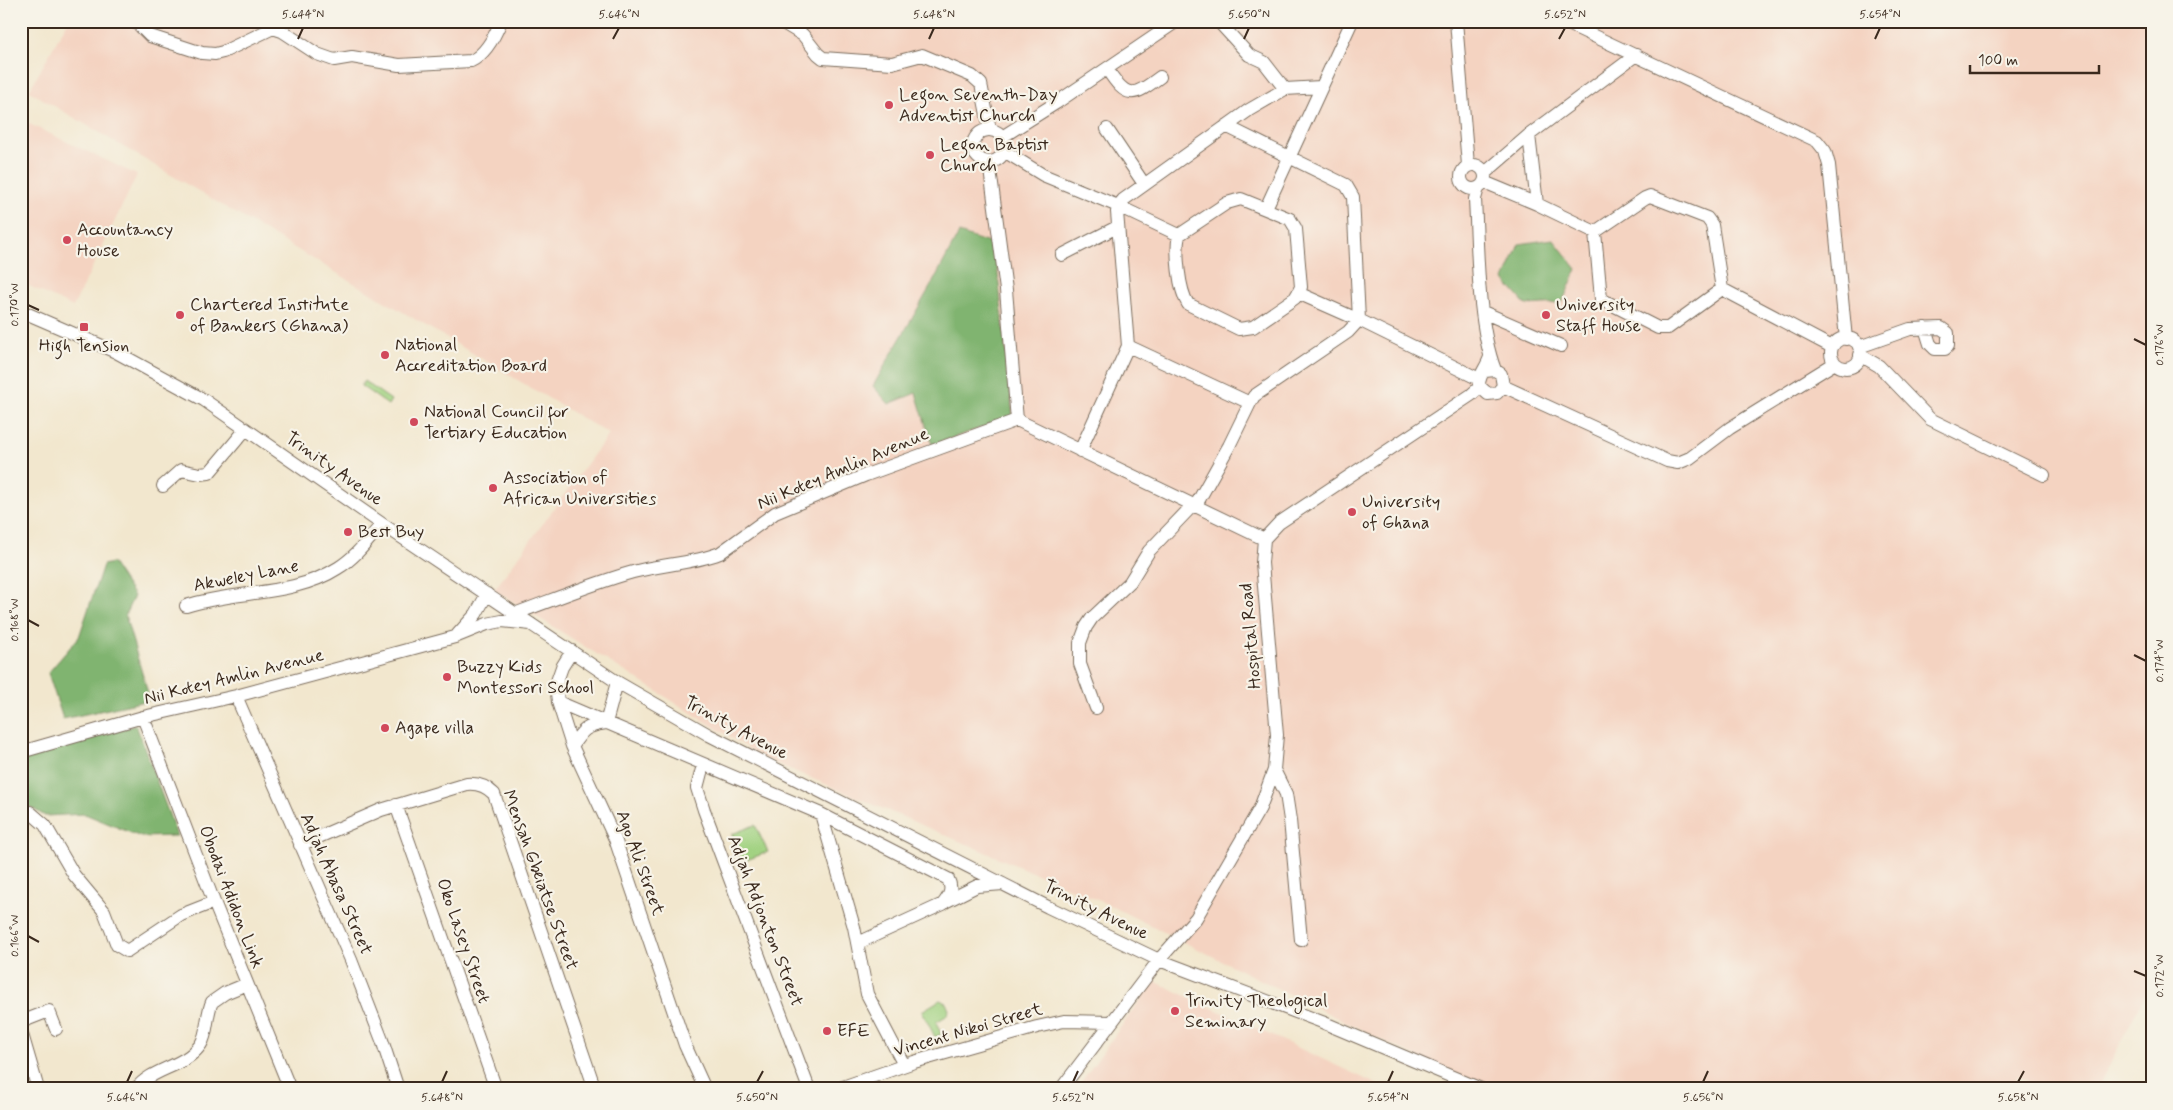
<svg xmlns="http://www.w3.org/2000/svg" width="2173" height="1110" font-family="Mynerve,sans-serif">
  <rect width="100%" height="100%" fill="#f7f3e8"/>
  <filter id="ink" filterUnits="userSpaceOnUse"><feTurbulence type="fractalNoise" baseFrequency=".02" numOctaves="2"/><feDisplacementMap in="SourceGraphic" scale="10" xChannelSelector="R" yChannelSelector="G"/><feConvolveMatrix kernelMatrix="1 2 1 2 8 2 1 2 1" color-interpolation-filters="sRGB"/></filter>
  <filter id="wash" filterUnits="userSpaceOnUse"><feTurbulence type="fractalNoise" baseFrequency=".0096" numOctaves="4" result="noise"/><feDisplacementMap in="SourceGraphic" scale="20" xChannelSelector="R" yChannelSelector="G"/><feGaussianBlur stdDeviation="1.12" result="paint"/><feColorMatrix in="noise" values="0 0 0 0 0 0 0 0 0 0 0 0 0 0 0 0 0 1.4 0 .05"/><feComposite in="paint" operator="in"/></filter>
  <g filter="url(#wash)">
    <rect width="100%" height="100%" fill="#f2e7ce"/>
    <path fill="#f4d3c1" d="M 68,21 L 2152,21 L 2152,981 L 2097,1089 L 2040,1089 L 2018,1075 L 2012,1089 L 1481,1089 L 1107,904 L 764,758 L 494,590 L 609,434 L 29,91 Z
      M 21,120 L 137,175 L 73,307 L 21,282 Z
      M 1154,981 L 1387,1089 L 1076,1089 Z"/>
    <path fill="#a1d281" stroke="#6e7e50" d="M 364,381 L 391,400 L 388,405 L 361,386 Z
      M 755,825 L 768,852 L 741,862 L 732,834 Z
      M 940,1000 L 946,1003 L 949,1010 L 946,1016 L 936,1022 L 941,1034 L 935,1037 L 922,1011 Z"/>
    <path fill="#80b46f" stroke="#5e6f46" d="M 959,233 L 995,245 L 1013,417 L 932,445 L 916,393 L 889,404 L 873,386 L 933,282 Z
      M 1553,239 L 1577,269 L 1562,303 L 1526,305 L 1504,280 L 1519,244 Z
      M 112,563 L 134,596 L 125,615 L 150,700 L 63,719 L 48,673 L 79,637 L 103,565 Z
      M 136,725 L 177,836 L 141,837 L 85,814 L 45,816 L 22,802 L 21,759 Z"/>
  </g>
  <g filter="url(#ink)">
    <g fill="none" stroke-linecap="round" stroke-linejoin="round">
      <defs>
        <path id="minor" d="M 135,21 L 150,36 L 202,53 L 215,54 L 223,52 L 273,28 L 282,31 L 317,54 L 334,60 L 352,57 L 399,65 L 471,61 C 486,54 495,36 501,21
          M 780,21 L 803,35 L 818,54 L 823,58 L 892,63 L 922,55 L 972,76 L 981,84 L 990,130
          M 1218,21 L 1249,55 L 1264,62 L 1285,89
          M 1456,21 L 1468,165
          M 1562,21 L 1817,141 L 1825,151 L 1829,165 L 1846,339
          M 1107,69 C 1127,100 1133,97 1160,77
          M 1226,126 L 1346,185 L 1353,197 L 1359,320 L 1348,332 L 1254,396 L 1250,403 L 1128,346 L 1117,212 L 1118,206 L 1123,200 L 1249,110 L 1285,89 L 1321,87
          M 1107,129 L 1144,184
          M973 146a16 16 0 1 1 32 0a16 16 0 1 1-32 0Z
          M 1529,135 L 1537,204
          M 1002,137 L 1056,103 L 1177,21
          M 1004,151 L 1043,175 L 1118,206 L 1179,235
          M 989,162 L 1006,290 L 1017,420
          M1461 177a12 12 0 1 1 24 0a12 12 0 1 1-24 0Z
          M 1485,173 L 1529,135 L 1636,55
          M 1484,182 L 1537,204 L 1595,232 L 1645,198 L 1650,196 L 1707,218 L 1712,225 L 1722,289 L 1832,347
          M 1478,188 L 1475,199 C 1478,250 1477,323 1495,370
          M 1241,199 L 1290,219 L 1296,229 L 1301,287 L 1298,293 L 1295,298 L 1253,327 L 1239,329 L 1188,304 C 1179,290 1175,252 1179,235 L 1227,203 Z
          M 1266,208 L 1352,21
          M 1595,232 L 1601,299 L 1658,328 L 1668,328 L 1722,289
          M 1062,255 L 1117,227
          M 1298,293 L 1359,320 L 1479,379
          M 21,311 L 116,352 L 204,400 L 382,524 L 617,682 L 709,735 L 1048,907 L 1159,960 L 1322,1022 L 1481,1089
          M 1483,312 L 1561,346
          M1831 353a15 15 0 1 1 30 0a15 15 0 1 1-30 0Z
          M 1859,347 L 1910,329 L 1941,328 L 1948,333 L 1948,346 L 1945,349 L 1935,349 L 1930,344 L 1925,328
          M 1860,355 L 1879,366 L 1930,419 L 2044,475
          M 1485,371 L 1495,370 L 1501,374 L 1503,386 L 1497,393 L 1488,394 L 1479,386 C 1478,376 1487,367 1490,357
          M 1503,386 L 1667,461 L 1678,463 L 1690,458 L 1730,428 L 1835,363
          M 1017,420 L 1264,539
          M 1080,451 L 1128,346
          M 163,486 L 181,470 L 200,474 L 209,473 L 246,429
          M 1196,505 L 1229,446 L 1250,403
          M 186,606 C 235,590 293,597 338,568 C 356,557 368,540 382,524
          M 517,613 C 555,599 594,583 633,572 C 662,564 692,564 720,553 L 775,513 L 866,475 L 1017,420
          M 458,634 L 476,614 L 487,594
          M 572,651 L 562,667 L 556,684 L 558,702 L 572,746 L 615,839 L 685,1045 L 705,1089
          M 236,696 L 351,960 L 382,1040 L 398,1089
          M 558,702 L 821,814 L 948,879 C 953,889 950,895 943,904 L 858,943
          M 1096,708 L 1080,664 L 1080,643 L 1086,627 L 1092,618 L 1130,582 L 1149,551 L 1194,504
          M 143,717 L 214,902 L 290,1089
          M 572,746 C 583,729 586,726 606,723 L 617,682
          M 21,752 L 143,717 L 236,696 L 455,637 L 487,624 L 502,621 L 531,624
          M 703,765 L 697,788 L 704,810 L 809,1089
          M 1274,770 L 1286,794 L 1290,820 L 1301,940
          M 396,805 L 496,1089
          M 30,812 L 45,825 L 74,875 L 104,911 L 117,945 L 127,951 L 181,915 L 214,902
          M 821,814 L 854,927 L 867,994 L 904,1065
          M 300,845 L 381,810 L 467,784 C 478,783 486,786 494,794 L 595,1089
          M 945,902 L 977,886 L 1003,884
          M 21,1022 L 49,1011 L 56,1029
          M 21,1031 L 38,1089
          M 136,1089 C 153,1067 185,1068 201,1044 C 208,1033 206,1015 212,1002 L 225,993 L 247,984
          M 837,1089 L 914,1062 L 1037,1027 L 1064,1021 L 1112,1022
          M 1061,1089 L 1159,960 L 1196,918 L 1260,808 L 1274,770 L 1277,735 L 1262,563 L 1264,539 L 1279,523 L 1471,395 L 1480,387"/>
      </defs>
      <use href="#minor" stroke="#7b6c5c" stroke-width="14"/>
      <use href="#minor" stroke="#fff" stroke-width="12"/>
    </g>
  </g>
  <path fill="none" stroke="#3b2a1e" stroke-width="2" d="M 298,39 L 303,28M 613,39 L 619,28M 929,39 L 934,28M 1244,39 L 1249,28M 1559,39 L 1565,28M 1875,39 L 1880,28M 28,305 L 39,310M 2134,339 L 2146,345M 28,620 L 39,626M 2134,655 L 2146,661M 28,936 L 39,942M 2134,971 L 2146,976M 127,1082 L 132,1071M 442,1082 L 447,1071M 757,1082 L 763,1071M 1073,1082 L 1078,1071M 1388,1082 L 1393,1071M 1703,1082 L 1708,1071M 2018,1082 L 2024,1071"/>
  <g fill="#d1495b" stroke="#f7f3e8" stroke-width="2">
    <circle cx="889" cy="105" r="5"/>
    <circle cx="930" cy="155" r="5"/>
    <circle cx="67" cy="240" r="5"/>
    <circle cx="180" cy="315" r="5"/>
    <circle cx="1546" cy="315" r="5"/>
    <rect x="79" y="322" width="10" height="10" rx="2.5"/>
    <circle cx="385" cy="355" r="5"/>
    <circle cx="414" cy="422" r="5"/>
    <circle cx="493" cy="488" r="5"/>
    <circle cx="1352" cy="512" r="5"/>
    <circle cx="348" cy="532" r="5"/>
    <circle cx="447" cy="677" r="5"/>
    <circle cx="385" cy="728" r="5"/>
    <circle cx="1175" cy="1011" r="5"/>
    <circle cx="827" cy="1031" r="5"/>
  </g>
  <g text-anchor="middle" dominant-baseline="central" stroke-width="4.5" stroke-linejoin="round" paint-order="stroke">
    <g font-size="18" fill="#3b2a1e" stroke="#f7f3e8" text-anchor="start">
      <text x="899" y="95">Legon Seventh-Day<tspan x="899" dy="21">Adventist Church</tspan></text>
      <text x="940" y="145">Legon Baptist<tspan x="940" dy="21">Church</tspan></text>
      <text x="77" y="230">Accountancy<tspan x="77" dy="21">House</tspan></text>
      <text x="190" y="305">Chartered Institute<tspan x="190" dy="21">of Bankers (Ghana)</tspan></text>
      <text x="1556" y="305">University<tspan x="1556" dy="21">Staff House</tspan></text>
      <text x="395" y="345">National<tspan x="395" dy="21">Accreditation Board</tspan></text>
      <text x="84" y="346" text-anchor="middle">High Tension</text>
      <text x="424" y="412">National Council for<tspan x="424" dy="21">Tertiary Education</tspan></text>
      <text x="503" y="478">Association of<tspan x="503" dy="21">African Universities</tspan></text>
      <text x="1362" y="502">University<tspan x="1362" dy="21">of Ghana</tspan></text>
      <text x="358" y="532">Best Buy</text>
      <text x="457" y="667">Buzzy Kids<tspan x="457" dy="21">Montessori School</tspan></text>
      <text x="395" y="728">Agape villa</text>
      <text x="1185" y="1001">Trinity Theological<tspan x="1185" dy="21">Seminary</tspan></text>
      <text x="837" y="1031">EFE</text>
    </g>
    <g font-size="18" fill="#3b2a1e" stroke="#f7f3e8">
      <text transform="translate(334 469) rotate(35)">Trinity Avenue</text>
      <text transform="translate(843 469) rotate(-23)">Nii Kotey Amlin Avenue</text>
      <text transform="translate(246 576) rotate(-11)">Akweley Lane</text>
      <text transform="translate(1251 636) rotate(-95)">Hospital Road</text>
      <text transform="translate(234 677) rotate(-14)">Nii Kotey Amlin Avenue</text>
      <text transform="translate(736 728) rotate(28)">Trinity Avenue</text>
      <text transform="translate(640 863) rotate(70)">Ago Ali Street</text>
      <text transform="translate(540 880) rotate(70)">Mensah Gbeiatse Street</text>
      <text transform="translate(336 884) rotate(66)">Adjah Abasa Street</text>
      <text transform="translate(231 897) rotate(69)">Obodai Adidon Link</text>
      <text transform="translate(1096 910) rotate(26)">Trinity Avenue</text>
      <text transform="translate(765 921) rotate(69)">Adjah Adjonton Street</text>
      <text transform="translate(463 941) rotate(71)">Oko Lasey Street</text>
      <text transform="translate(968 1030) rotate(-16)">Vincent Nikoi Street</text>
    </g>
  </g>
  <rect width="2173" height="1110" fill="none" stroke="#f7f3e8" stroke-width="55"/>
  <path d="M1970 65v8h129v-8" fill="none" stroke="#3b2a1e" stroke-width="2.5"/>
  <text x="1978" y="65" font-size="15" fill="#3b2a1e" stroke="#f7f3e8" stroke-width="4" paint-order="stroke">100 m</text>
  <rect x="28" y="28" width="2118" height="1054" fill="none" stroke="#3b2a1e" stroke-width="2"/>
  <g font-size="12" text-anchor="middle" fill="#3b2a1e">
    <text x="303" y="18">5.644°N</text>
    <text x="619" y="18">5.646°N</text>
    <text x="934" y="18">5.648°N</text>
    <text x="1249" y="18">5.650°N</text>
    <text x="1565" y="18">5.652°N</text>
    <text x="1880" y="18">5.654°N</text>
    <text transform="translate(14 305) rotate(-90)" y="4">0.170°W</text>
    <text transform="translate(2159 345) rotate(-90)" y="4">0.176°W</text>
    <text transform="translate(14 620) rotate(-90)" y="4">0.168°W</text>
    <text transform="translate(2159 661) rotate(-90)" y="4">0.174°W</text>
    <text transform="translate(14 936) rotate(-90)" y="4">0.166°W</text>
    <text transform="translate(2159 976) rotate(-90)" y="4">0.172°W</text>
    <text x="127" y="1101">5.646°N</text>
    <text x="442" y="1101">5.648°N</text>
    <text x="757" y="1101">5.650°N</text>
    <text x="1073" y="1101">5.652°N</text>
    <text x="1388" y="1101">5.654°N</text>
    <text x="1703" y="1101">5.656°N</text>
    <text x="2018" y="1101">5.658°N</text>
  </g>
</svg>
